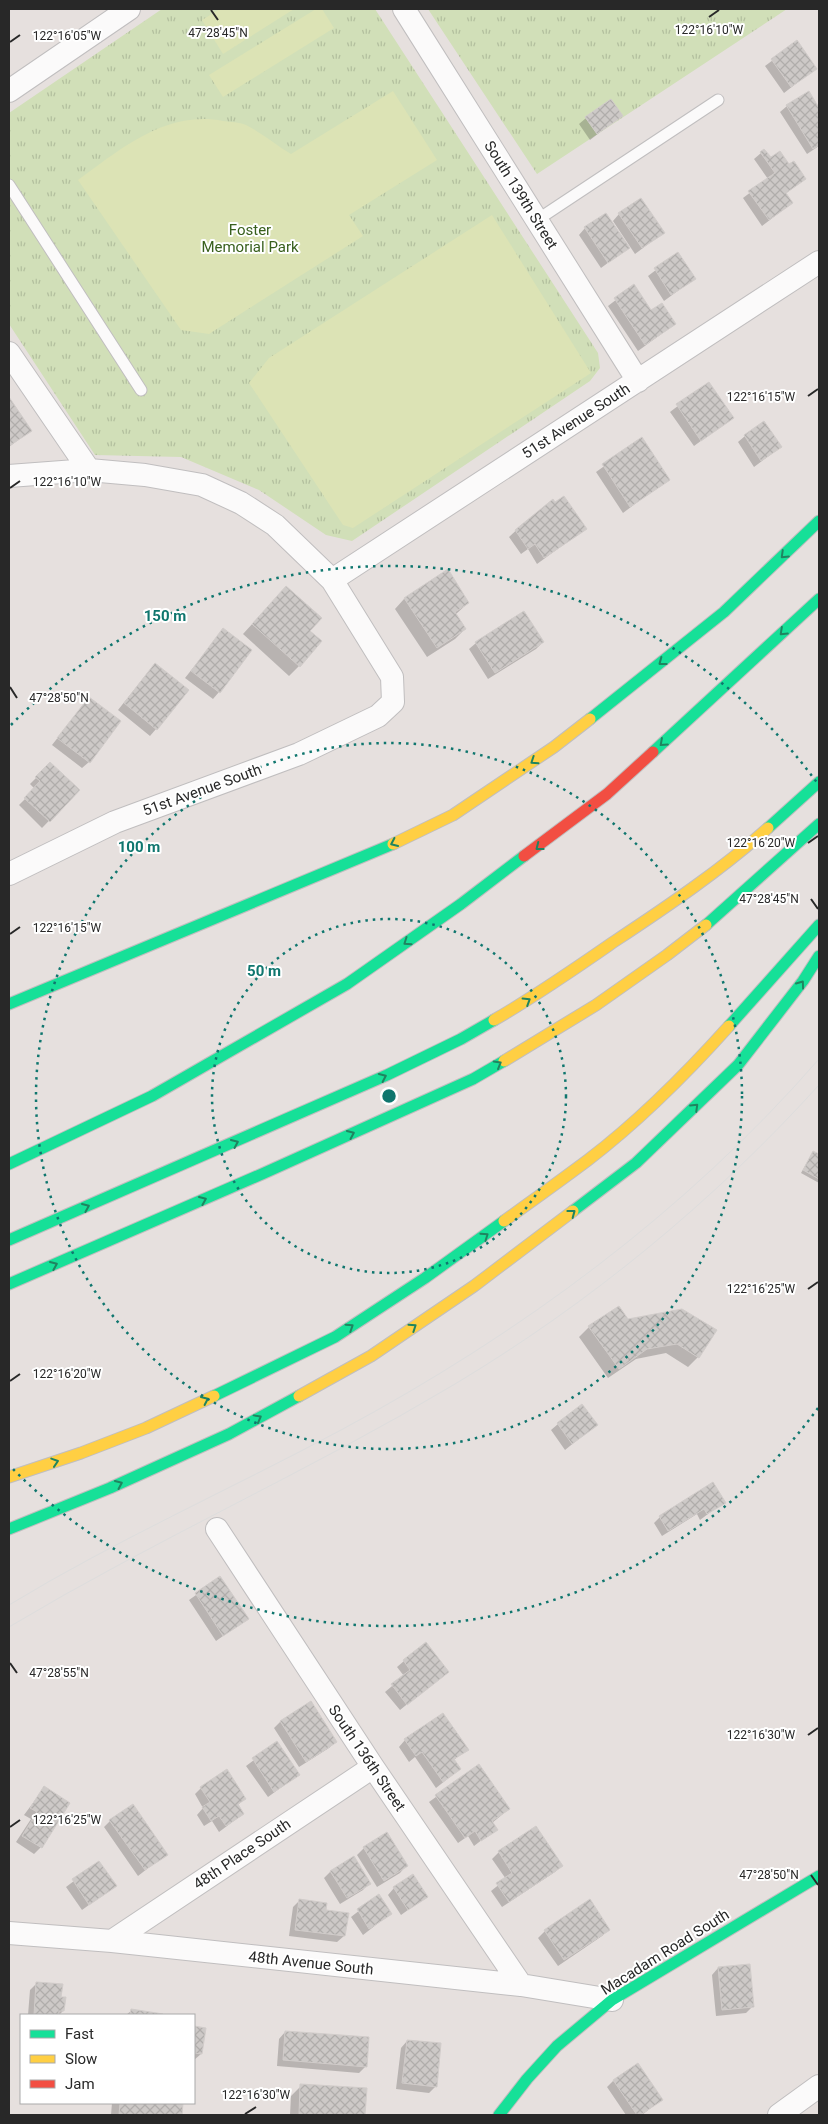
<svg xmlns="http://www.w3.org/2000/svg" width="828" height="2124" font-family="Roboto,sans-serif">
  <defs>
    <pattern id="park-tufts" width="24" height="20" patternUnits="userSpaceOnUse" patternTransform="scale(1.25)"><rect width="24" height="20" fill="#d1dfb8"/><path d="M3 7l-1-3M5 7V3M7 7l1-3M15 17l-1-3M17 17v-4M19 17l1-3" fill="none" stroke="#b3bf9e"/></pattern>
    <pattern id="building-cross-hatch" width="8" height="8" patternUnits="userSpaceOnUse" patternTransform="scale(1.25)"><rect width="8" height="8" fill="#cdc9c7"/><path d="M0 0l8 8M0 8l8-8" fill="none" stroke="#b0adab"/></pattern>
  </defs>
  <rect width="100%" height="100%" fill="#e6e0de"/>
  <path fill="url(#park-tufts)" d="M 162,9 L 375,9 L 598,353 L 600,368 L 590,381 L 352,541 L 326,535 L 259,490 L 181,457 L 95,455 L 9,324 L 9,113 Z
    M 428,9 L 787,9 L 537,174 Z"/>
  <path fill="#dce3b5" d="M 220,9 L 294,9 L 223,54 L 202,20 Z
    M 316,9 L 322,9 L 334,28 L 223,97 L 209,75 Z
    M 393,91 L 437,160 L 349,215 L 363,236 L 209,334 L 181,330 L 78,180 C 121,149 166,110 223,121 C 230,122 239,122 246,125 C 262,133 276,145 291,154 Z
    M 492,215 L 591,373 L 353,528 L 343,525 L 249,383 L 269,358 Z"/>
  <path fill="#0003" d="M 797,42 L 815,69 L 784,93 L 765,66 Z
    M 808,93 L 819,110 L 819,146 L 807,154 L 780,112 L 787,106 Z
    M 621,116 L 590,140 L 579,124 L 586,118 Z
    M 761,153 L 805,179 L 785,194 L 792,203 L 762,226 L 743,198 L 768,179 L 754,159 Z
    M 619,214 L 663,233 L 635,254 L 613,221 Z
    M 585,228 L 628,248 L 601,268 L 579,235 Z
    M 677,254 L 694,279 L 664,301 L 648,276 Z
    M 634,286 L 651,312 L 675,324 L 638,351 L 608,306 Z
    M 708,383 L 732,418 L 694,446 L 670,412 Z
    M 9,399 L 30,431 L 9,447 Z
    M 745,436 L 781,447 L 754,467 L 738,442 Z
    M 642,439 L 668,479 L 623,513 L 596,472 Z
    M 524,523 L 585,529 L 537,564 L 528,549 L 521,554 L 509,537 Z
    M 447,571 L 468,603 L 455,615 L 465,629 L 455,639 L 427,657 L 395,609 L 404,599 Z
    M 277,597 L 309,631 L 299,666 L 289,676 L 243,634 Z
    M 223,630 L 219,692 L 213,699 L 185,678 Z
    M 543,642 L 536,649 L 488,679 L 469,649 L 476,643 Z
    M 149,671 L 156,729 L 150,736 L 118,710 Z
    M 89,698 L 89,762 L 82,768 L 52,745 Z
    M 50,764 L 79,790 L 42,828 L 19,805 L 35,789 L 30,784 Z
    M 813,1152 L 819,1156 L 819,1183 L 801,1173 Z
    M 627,1321 L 715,1331 L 698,1357 L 688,1367 L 666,1353 L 636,1359 L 608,1378 L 579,1337 L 589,1327 Z
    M 558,1424 L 596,1425 L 565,1450 L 551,1430 Z
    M 724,1502 L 700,1520 L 697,1514 L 662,1536 L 654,1523 L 660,1517 Z
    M 220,1578 L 247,1619 L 216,1641 L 189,1600 Z
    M 404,1661 L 447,1672 L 400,1710 L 385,1692 L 404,1676 L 397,1667 Z
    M 310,1703 L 335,1742 L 329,1748 L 299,1767 L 274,1728 L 280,1722 Z
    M 405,1740 L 467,1749 L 454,1760 L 460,1769 L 436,1788 L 415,1757 L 409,1762 L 399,1747 Z
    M 277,1743 L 298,1775 L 268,1797 L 246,1766 Z
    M 479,1766 L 509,1809 L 492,1823 L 496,1829 L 474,1846 L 468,1836 L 458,1843 L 429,1802 Z
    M 44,1788 L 68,1803 L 41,1847 L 34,1854 L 16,1842 L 31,1819 L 24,1815 Z
    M 201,1788 L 244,1799 L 238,1805 L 243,1814 L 219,1832 L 212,1821 L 204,1826 L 197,1815 L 203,1808 L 195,1794 Z
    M 110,1821 L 166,1854 L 138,1876 L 104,1827 Z
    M 536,1827 L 561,1866 L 555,1872 L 502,1907 L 491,1891 L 506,1879 L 492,1859 L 499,1852 Z
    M 364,1848 L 406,1866 L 400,1873 L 377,1887 L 357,1855 Z
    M 353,1857 L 369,1883 L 363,1890 L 340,1904 L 324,1878 L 330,1872 Z
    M 99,1862 L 115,1886 L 82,1910 L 66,1887 Z
    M 394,1888 L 426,1897 L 401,1915 L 388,1895 Z
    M 378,1896 L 390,1914 L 363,1935 L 351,1917 Z
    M 300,1900 L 325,1911 L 344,1936 L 337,1942 L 289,1936 L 293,1907 Z
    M 609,1929 L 602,1936 L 558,1966 L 538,1938 L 545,1931 Z
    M 718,1968 L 753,2006 L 746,2013 L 716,2016 L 712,1975 Z
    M 37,1983 L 60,1998 L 63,2011 L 59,2015 L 28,2015 L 30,1990 Z
    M 131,2011 L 162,2015 L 126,2015 Z
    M 194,2027 L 205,2029 L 201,2054 L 194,2060 Z
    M 285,2032 L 366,2066 L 359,2073 L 277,2066 L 279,2039 Z
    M 407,2041 L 436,2086 L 429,2093 L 396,2089 L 401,2048 Z
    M 613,2081 L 661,2100 L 642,2115 L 626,2115 L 607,2087 Z
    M 301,2086 L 365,2089 L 364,2115 L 290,2115 L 291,2096 Z
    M 112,2103 L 182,2103 L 181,2115 L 111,2115 Z"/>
  <path fill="url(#building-cross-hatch)" stroke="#d1ccca" d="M 797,40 L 817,69 L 791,87 L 771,59 Z
    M 809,91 L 819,108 L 819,145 L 813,149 L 786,105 Z
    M 611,99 L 623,116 L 597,134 L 585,117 Z
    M 764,149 L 771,157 L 780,151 L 789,164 L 794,161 L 806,179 L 786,193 L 793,203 L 769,220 L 748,191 L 775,173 L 760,152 Z
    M 641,198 L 665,233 L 642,248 L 618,213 Z
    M 606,213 L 630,248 L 608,263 L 584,227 Z
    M 678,252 L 696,279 L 671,295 L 654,268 Z
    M 634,284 L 651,310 L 662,303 L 676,324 L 645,345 L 614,298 Z
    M 709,382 L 734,418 L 701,441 L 676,404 Z
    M 9,397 L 32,431 L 9,446 Z
    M 764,421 L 782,447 L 761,461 L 744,435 Z
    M 642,437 L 670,480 L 630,507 L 602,464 Z
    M 564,496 L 587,529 L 544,558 L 535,544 L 528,549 L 515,530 L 553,499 L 555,502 Z
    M 448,569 L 469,603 L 455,612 L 466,629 L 437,648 L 404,598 Z
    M 286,586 L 322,618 L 310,631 L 322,641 L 300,667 L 252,624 Z
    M 524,611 L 544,642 L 495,673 L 475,642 Z
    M 223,628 L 252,650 L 220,693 L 191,671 Z
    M 155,663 L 189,690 L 157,730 L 124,703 Z
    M 89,697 L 121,721 L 90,763 L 57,738 Z
    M 50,762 L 80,790 L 50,822 L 24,798 L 40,781 L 35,777 Z
    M 813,1151 L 819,1154 L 819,1179 L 803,1170 Z
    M 619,1306 L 628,1319 L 682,1309 L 717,1330 L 699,1358 L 677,1344 L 647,1349 L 619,1369 L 588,1326 Z
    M 582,1404 L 598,1425 L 572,1444 L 557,1423 Z
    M 713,1482 L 726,1503 L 707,1514 L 704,1509 L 668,1531 L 659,1516 Z
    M 220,1576 L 249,1619 L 223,1636 L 195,1593 Z
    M 426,1642 L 449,1672 L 407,1705 L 391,1684 L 410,1670 L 403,1660 Z
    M 311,1701 L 337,1742 L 306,1762 L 280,1721 Z
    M 443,1713 L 469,1750 L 454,1759 L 461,1769 L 443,1782 L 422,1752 L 416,1756 L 404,1739 Z
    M 277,1741 L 300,1775 L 274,1792 L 252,1758 Z
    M 479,1764 L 510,1809 L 492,1821 L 498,1830 L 481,1841 L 475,1831 L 465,1838 L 435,1795 Z
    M 227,1769 L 246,1799 L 238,1804 L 244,1814 L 226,1826 L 219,1816 L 211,1821 L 202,1807 L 210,1802 L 200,1787 Z
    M 44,1786 L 70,1803 L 42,1848 L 22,1836 L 37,1812 L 30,1808 Z
    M 133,1804 L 168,1855 L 145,1870 L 109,1820 Z
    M 536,1826 L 563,1866 L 509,1902 L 496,1883 L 512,1873 L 498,1851 Z
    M 387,1832 L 408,1866 L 384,1881 L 363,1847 Z
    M 354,1856 L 371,1884 L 347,1898 L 330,1871 Z
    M 99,1861 L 117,1886 L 89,1905 L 72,1879 Z
    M 413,1874 L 428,1897 L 408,1910 L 393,1887 Z
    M 379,1894 L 392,1914 L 369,1929 L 357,1909 Z
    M 299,1899 L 327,1903 L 326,1910 L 349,1913 L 345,1936 L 295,1930 Z
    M 590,1899 L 610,1930 L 564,1960 L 544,1930 Z
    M 750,1964 L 754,2007 L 722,2010 L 718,1967 Z
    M 36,1982 L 63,1984 L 61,1997 L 66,1997 L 64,2011 L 59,2011 L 59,2015 L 34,2015 Z
    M 131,2009 L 163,2014 L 163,2015 L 130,2015 Z
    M 194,2026 L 206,2028 L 202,2054 L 194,2053 Z
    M 285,2031 L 369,2037 L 367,2067 L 283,2060 Z
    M 407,2040 L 441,2043 L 437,2087 L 402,2083 Z
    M 638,2063 L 663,2100 L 640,2115 L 637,2115 L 613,2080 Z
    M 300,2084 L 367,2088 L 365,2115 L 299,2115 Z
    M 120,2103 L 183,2103 L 182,2115 L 119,2115 Z"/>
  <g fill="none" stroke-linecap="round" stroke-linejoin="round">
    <defs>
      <path id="lane" d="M 9,185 L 141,390
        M 537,220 L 718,100"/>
      <path id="street" d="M 404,9 L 638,381
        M 9,91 L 129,9
        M 9,353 L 89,470
        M 9,476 L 89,470 L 145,475 L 202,485 L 241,503 L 275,525 L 332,580 L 392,677 L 393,702 L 378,716 L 299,754 L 115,822 L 9,874
        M 332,580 L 819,262
        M 217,1529 L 373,1767 L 521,1985
        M 9,1933 L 112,1941 L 521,1985 L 612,2000
        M 112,1941 L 373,1767
        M 779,2115 L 819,2086"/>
      <path id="fast" d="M 590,719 L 724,612 L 819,521
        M 653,752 L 819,599
        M 768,828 L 819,782
        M 706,925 L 819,824
        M 9,1004 L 393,844
        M 729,1026 L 819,925
        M 9,1164 L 152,1096 L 347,984 L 461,904 L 524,856
        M 573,1211 L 636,1163 L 738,1065 L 803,981 L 819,956
        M 9,1240 L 387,1075 L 461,1039 L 494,1020
        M 9,1284 L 262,1174 L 473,1079 L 504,1061
        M 214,1396 L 335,1337 L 425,1278 L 504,1221
        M 9,1529 L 110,1488 L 229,1434 L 299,1396
        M 499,2115 L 527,2079 L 557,2046 L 612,2000 L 819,1876"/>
      <path id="slow" d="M 393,844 L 453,815 L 554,747 L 590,719
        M 494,1020 C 536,996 576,968 615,941 C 668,906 721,870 768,828
        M 504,1061 L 596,1005 L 667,955 L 706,925
        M 504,1221 C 532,1201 560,1181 588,1160 C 639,1121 686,1074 729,1026
        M 299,1396 L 371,1356 L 474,1286 L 573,1211
        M 9,1477 L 81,1453 L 146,1428 L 214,1396"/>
      <path id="jam" d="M 524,856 L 607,794 L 653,752"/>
    </defs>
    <use href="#lane" stroke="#c0bebf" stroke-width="13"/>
    <use href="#street" stroke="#c0bebf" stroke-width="24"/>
    <use href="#fast" stroke="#c0bebf" stroke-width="13"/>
    <use href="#slow" stroke="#c0bebf" stroke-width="13"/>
    <use href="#jam" stroke="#c0bebf" stroke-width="13"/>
    <use href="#lane" stroke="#fbfafa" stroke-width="11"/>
    <use href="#street" stroke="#fbfafa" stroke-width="22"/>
    <use href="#fast" stroke="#16e098" stroke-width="11"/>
    <use href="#slow" stroke="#ffcf43" stroke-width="11"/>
    <use href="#jam" stroke="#f24e42" stroke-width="11"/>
    <path stroke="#ddd" stroke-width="1" d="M 9,1605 C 116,1540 231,1489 341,1430 C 520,1334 686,1212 819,1059
      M 9,1627 C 154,1540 310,1471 455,1384 C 590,1303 713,1202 819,1085"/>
  </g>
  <defs><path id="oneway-chevron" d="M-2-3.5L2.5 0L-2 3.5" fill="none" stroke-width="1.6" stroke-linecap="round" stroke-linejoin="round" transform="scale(1.25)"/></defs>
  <g stroke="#1f8460">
    <use href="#oneway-chevron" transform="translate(784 555) rotate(136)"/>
    <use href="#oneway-chevron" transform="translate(783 632) rotate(137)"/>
    <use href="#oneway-chevron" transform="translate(662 662) rotate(143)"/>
    <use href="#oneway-chevron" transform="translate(663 743) rotate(138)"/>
    <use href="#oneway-chevron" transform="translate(534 761) rotate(146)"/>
    <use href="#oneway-chevron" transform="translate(394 843) rotate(155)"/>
    <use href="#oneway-chevron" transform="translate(539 847) rotate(142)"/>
    <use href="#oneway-chevron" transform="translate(407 942) rotate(145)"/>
    <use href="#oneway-chevron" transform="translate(801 984) rotate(-54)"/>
    <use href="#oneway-chevron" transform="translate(527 1001) rotate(-32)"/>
    <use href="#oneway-chevron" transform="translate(498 1064) rotate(-30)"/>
    <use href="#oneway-chevron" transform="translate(383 1077) rotate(-25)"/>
    <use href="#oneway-chevron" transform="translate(695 1107) rotate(-44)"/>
    <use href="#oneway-chevron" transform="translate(351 1134) rotate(-24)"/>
    <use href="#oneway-chevron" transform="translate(235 1143) rotate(-24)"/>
    <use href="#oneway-chevron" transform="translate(203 1200) rotate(-23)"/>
    <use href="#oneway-chevron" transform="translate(86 1207) rotate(-23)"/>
    <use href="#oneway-chevron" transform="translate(572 1213) rotate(-37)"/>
    <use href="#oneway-chevron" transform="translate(485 1236) rotate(-35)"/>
    <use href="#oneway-chevron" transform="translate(54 1265) rotate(-23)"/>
    <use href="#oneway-chevron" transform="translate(350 1327) rotate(-33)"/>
    <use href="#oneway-chevron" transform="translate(413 1327) rotate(-34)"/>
    <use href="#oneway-chevron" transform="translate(205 1400) rotate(-25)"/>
    <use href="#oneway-chevron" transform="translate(258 1418) rotate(-29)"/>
    <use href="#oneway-chevron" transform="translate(55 1462) rotate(-18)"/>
    <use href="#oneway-chevron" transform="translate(119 1484) rotate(-24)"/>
  </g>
  <path fill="none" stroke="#282828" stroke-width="2" d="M 211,10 L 218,20M 709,17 L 719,10M 10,42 L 20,35M 808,396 L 818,389M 10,488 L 20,481M 10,687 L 17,698M 808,843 L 818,836M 811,899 L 818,909M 10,934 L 20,927M 808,1289 L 818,1282M 10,1381 L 20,1374M 10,1663 L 17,1673M 808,1735 L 818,1728M 10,1827 L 20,1820M 811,1875 L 818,1885M 245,2114 L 256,2107"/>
  <g fill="none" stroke="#0f766e" stroke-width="2.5" stroke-dasharray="2.5 5">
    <circle cx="389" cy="1096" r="177"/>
    <circle cx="389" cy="1096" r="353"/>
    <path d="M818 1408A530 530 0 0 1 11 1467M11 725A530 530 0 0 1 818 784"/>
  </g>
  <g text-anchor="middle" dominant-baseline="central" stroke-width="4" stroke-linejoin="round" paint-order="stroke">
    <g font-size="15" fill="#282828" stroke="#fff">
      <text transform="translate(521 195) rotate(58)">South 139th Street</text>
      <text transform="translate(576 421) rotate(-33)">51st Avenue South</text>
      <text transform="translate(202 790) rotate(-20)">51st Avenue South</text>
      <text transform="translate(367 1758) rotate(56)">South 136th Street</text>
      <text transform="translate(242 1854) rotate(-34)">48th Place South</text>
      <text transform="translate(665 1952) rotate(-32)">Macadam Road South</text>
      <text transform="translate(311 1963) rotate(6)">48th Avenue South</text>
    </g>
    <g font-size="15" fill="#39601d" stroke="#fff">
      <text x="250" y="230">Foster<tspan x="250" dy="17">Memorial Park</tspan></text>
    </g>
  </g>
  <g font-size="12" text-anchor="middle" fill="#282828" stroke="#fff" stroke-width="4" stroke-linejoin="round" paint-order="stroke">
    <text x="709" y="34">122°16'10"W</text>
    <text x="218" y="37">47°28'45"N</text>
    <text x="67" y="40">122°16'05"W</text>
    <text x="761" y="401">122°16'15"W</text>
    <text x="67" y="486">122°16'10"W</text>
    <text x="59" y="702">47°28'50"N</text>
    <text x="761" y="847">122°16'20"W</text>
    <text x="769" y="903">47°28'45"N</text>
    <text x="67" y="932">122°16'15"W</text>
    <text x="761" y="1293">122°16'25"W</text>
    <text x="67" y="1378">122°16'20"W</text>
    <text x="59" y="1677">47°28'55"N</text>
    <text x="761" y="1739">122°16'30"W</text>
    <text x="67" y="1824">122°16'25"W</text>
    <text x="769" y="1879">47°28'50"N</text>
    <text x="256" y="2099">122°16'30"W</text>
  </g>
  <circle cx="389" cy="1096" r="8" fill="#0f766e" stroke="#fff" stroke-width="2.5"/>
  <g font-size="15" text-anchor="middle" font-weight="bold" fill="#0f766e" stroke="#fff" stroke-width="4" stroke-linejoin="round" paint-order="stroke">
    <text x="165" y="621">150 m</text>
    <text x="139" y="852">100 m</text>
    <text x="264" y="976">50 m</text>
  </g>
  <rect width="828" height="2124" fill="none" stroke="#282828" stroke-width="20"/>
  <rect x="20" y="2014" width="175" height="90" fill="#ffffff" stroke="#a9a9a9"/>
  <rect x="30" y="2030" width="25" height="8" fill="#16e098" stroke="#a9a9a9"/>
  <text x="65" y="2039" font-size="15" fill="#282828">Fast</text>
  <rect x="30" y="2055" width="25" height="8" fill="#ffcf43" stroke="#a9a9a9"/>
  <text x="65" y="2064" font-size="15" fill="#282828">Slow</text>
  <rect x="30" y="2080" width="25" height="8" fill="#f24e42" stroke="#a9a9a9"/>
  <text x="65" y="2089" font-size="15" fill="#282828">Jam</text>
</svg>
